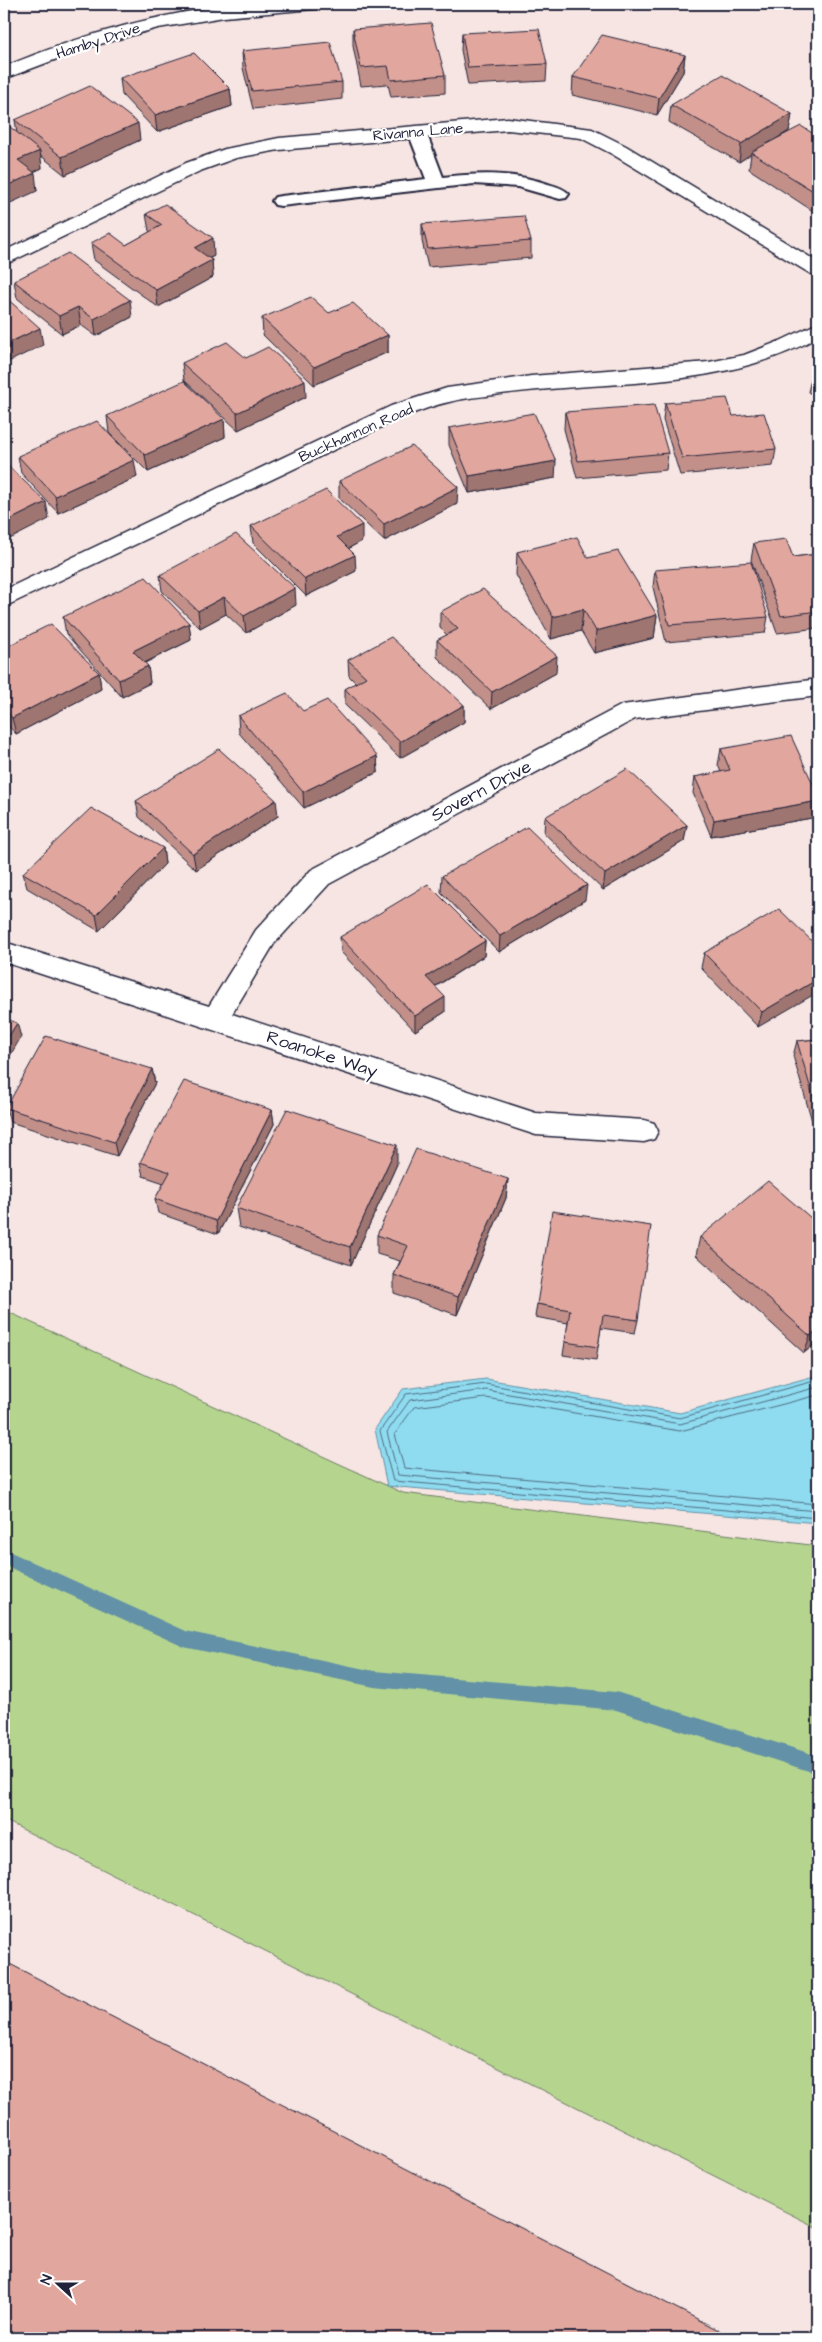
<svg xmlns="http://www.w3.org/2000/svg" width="822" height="2342" font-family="'Architects Daughter',sans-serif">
  <rect width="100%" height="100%" fill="#f6e5e2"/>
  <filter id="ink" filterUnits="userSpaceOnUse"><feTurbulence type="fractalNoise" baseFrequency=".02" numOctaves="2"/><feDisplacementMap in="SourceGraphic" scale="10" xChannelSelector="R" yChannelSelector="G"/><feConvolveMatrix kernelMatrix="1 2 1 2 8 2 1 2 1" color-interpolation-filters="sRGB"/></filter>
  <g filter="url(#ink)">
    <path fill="#b5d58e" stroke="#6c7c64" d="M 4,1310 L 403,1493 L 818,1546 L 818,2228 L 4,1820 Z"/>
    <path fill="#8fdbef" stroke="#6391a7" d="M 818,1375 L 818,1523 L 387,1486 L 375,1429 L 403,1389 L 486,1379 L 680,1413 Z"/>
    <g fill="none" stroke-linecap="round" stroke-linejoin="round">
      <path stroke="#4e6c83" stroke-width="1" d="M 818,1380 L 680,1418 L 486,1384 L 406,1394 L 380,1431 L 393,1481 L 818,1518
        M 818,1387 L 680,1424 L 486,1390 L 410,1400 L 387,1432 L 398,1475 L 818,1511
        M 818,1395 L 680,1431 L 486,1398 L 414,1407 L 395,1434 L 404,1468 L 818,1504"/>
      <path fill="#6391a7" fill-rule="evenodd" d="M 4,1549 L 185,1631 L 374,1671 L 616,1692 L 818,1756 L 818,1774 L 616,1710 L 374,1687 L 184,1647 L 4,1565 Z"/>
      <defs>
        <path id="lane" d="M 417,127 L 423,128 L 426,132 L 443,177 C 479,173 513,172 548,184 C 555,186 564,188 569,194 L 566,198 L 560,199 L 518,187 L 474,184 L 281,206 L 275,205 L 272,201 L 275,197 L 281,196 L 426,179 L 408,132 L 411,128 Z"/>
        <path id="street" d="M 508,118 L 592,129 L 626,146 L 818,262 L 818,276 L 811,274 L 612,154 L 581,138 L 508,130 L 279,150 L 236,158 L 200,171 L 4,265 L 4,251 L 186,163 L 225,149 L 279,138 Z
          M 818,323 L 818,337 C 720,392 603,379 494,395 C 479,397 464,398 449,402 C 434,405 420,411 405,416 L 4,607 L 4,590 L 391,406 L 447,388 L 531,376 L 709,362 L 744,355 L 780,341 Z
          M 818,679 L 818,696 L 635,719 L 329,884 L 274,944 L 232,1014 L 536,1113 L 644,1120 L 654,1123 L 658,1131 L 654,1139 L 644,1142 L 536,1135 L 4,962 L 4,942 L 209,1006 L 256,930 L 311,870 L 622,705 Z"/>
        <path id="secondary" d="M 244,4 L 323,4 L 320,8 L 314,9 L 224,17 L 158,28 L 86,48 L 4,79 L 4,67 C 80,35 161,12 244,4 Z"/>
      </defs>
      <use href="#lane" stroke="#22223b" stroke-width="4"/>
      <use href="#street" stroke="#22223b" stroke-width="3"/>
      <use href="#secondary" stroke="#22223b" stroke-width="3"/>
      <use href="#lane" fill="#fff" fill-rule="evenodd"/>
      <use href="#street" fill="#fff" fill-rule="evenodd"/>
      <use href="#secondary" fill="#fff" fill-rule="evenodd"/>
    </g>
    <path fill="#c29089" stroke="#22223b" d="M 353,29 L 445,75 L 445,93 L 391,97 L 388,84 L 361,86 L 353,46 Z
      M 462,33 L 547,64 L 546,81 L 468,85 L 461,50 Z
      M 242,51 L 342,82 L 342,99 L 253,109 L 243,68 Z
      M 685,55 L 683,72 L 657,115 L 572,95 L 573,77 Z
      M 120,78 L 230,89 L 232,106 L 157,132 L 122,95 Z
      M 671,105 L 792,114 L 789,131 L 779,137 L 818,136 L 818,211 L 816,213 L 749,169 L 751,154 L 739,162 L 669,122 Z
      M 15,120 L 140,140 L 65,175 L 40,155 L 42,168 L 33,172 L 37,191 L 17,133 Z
      M 146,214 L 214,256 L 210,258 L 212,260 L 213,277 L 158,307 L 94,260 L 91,243 L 126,245 L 150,232 L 149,231 Z
      M 422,224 L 531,241 L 531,258 L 428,267 L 422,241 Z
      M 14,281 L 132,317 L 96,336 L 81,325 L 62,334 L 17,298 Z
      M 329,313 L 388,335 L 388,352 L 314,385 L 263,335 L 262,318 Z
      M 246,358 L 306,397 L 238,430 L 184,380 L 182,363 Z
      M 818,371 L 818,398 L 808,392 L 812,375 Z
      M 665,403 L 733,416 L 776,449 L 773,466 L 680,475 L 663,420 Z
      M 565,412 L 668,453 L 666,470 L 577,478 L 564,429 Z
      M 107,416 L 224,419 L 225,437 L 148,472 L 109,433 Z
      M 449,428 L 555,478 L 469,493 L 449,445 Z
      M 18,456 L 137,477 L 58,513 L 21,473 Z
      M 339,481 L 457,504 L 384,541 L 339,498 Z
      M 251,526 L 362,541 L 349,548 L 356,571 L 306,596 L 253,543 Z
      M 754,543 L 793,557 L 818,554 L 818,628 L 777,633 L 751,560 Z
      M 517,552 L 588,558 L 657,615 L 654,638 L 594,653 L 581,631 L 551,639 L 516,575 Z
      M 655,570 L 768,617 L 765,633 L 666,642 L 653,587 Z
      M 160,575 L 296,605 L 246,633 L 226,614 L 200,628 L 162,591 Z
      M 440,612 L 556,673 L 491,709 L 437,657 L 437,640 L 447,635 L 440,628 Z
      M 63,617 L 189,623 L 191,640 L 145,663 L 148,666 L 150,683 L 122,697 L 66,634 Z
      M 4,648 L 99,673 L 101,689 L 16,734 L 4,721 Z
      M 348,660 L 464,705 L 464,722 L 400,758 L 345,705 L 345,689 L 356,683 L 349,676 Z
      M 303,711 L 377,756 L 378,772 L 304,808 L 239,733 L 238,716 Z
      M 721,749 L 817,817 L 711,836 L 693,793 L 695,777 L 721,772 L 718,765 Z
      M 136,801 L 278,816 L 196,870 L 139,817 Z
      M 545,817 L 687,825 L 684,841 L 603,890 L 544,833 Z
      M 163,848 L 165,864 L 99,931 L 27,888 L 23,873 Z
      M 442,876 L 585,900 L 499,952 L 441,892 Z
      M 340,937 L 485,941 L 484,956 L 435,987 L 445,1012 L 415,1031 L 341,952 Z
      M 818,947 L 758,1027 L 701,968 L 704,953 Z
      M 818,1039 L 818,1131 L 815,1131 L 793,1056 L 797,1041 Z
      M 152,1069 L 155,1083 L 117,1156 L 10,1122 L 6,1108 Z
      M 272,1110 L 274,1124 L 218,1234 L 158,1213 L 155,1199 L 164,1183 L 143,1176 L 140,1162 Z
      M 397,1164 L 351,1265 L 239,1227 L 236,1208 Z
      M 508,1179 L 506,1198 L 457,1315 L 394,1293 L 394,1275 L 400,1261 L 377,1254 L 377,1235 Z
      M 700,1237 L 818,1341 L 804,1353 L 696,1255 Z
      M 537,1304 L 638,1320 L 635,1333 L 601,1328 L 596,1360 L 563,1355 L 568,1323 L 535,1317 Z"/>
    <path fill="#9e756f" stroke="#22223b" d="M 685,55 L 683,72 L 657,115 L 659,98 Z
      M 230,89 L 232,106 L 157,132 L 155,115 Z
      M 792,114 L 789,131 L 753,153 L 751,152 L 751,154 L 739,162 L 741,144 Z
      M 138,123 L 140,140 L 65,175 L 62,157 Z
      M 40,151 L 42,168 L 21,178 L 18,160 Z
      M 35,173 L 37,191 L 4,206 L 4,187 Z
      M 818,201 L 818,211 L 816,213 Z
      M 213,238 L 214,256 L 197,265 L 195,248 Z
      M 212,260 L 213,277 L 158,307 L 156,290 Z
      M 130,300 L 132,317 L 96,336 L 94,319 Z
      M 78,307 L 81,325 L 62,334 L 59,316 Z
      M 40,328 L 43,345 L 4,364 L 4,345 Z
      M 388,335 L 388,352 L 314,385 L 314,367 Z
      M 305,380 L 306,397 L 238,430 L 237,413 Z
      M 224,419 L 225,437 L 148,472 L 145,455 Z
      M 134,460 L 137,477 L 58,513 L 55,496 Z
      M 556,461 L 555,478 L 469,493 L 469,476 Z
      M 458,487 L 457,504 L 384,541 L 384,524 Z
      M 46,502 L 49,519 L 4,542 L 4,523 Z
      M 362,525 L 362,541 L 338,554 L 337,537 Z
      M 355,555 L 356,571 L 306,596 L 305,579 Z
      M 295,588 L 296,605 L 246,633 L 244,616 Z
      M 224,597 L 226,614 L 200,628 L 198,611 Z
      M 583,609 L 581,631 L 551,639 L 553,617 Z
      M 657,615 L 654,638 L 594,653 L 596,631 Z
      M 189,623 L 191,640 L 136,667 L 133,651 Z
      M 557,656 L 556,673 L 491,709 L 492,692 Z
      M 148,666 L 150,683 L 122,697 L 119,680 Z
      M 99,673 L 101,689 L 16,734 L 12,718 Z
      M 464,705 L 464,722 L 400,758 L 400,742 Z
      M 4,730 L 10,752 L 4,755 Z
      M 377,756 L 378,772 L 304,808 L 303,792 Z
      M 276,800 L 278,816 L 196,870 L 193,854 Z
      M 818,801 L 818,812 L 817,817 L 711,836 L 714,820 Z
      M 687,825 L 684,841 L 603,890 L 605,874 Z
      M 163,848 L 165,864 L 99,931 L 96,915 Z
      M 587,885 L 585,900 L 499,952 L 500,936 Z
      M 485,941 L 484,956 L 426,992 L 426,977 Z
      M 818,979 L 818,992 L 758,1027 L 762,1012 Z
      M 445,997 L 445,1012 L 415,1031 L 415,1016 Z
      M 17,1023 L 21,1037 L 4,1066 L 4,1044 Z
      M 152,1069 L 155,1083 L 117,1156 L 114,1142 Z
      M 272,1110 L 274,1124 L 218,1234 L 216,1221 Z
      M 397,1145 L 397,1164 L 351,1265 L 350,1247 Z
      M 508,1179 L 506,1198 L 457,1315 L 458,1297 Z
      M 818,1329 L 818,1341 L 804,1353 L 810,1336 Z"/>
    <path fill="#e1a79f" stroke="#22223b" d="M 431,23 L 445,75 L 391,80 L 388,66 L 361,68 L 353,29 Z
      M 539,29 L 547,64 L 468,68 L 462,33 Z
      M 602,35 L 685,55 L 659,98 L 573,77 Z
      M 330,42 L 342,82 L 252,91 L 242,51 Z
      M 194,53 L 230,89 L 155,115 L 120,78 Z
      M 722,75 L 792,114 L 741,144 L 671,105 Z
      M 90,86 L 138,123 L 62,157 L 15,120 Z
      M 4,122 L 40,151 L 18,160 L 35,173 L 4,187 Z
      M 801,126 L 817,136 L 818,136 L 818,194 L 751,152 Z
      M 165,204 L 213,238 L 195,248 L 212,260 L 156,290 L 91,243 L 110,233 L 126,245 L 162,225 L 146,214 Z
      M 524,216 L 531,241 L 428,249 L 422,224 Z
      M 68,253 L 130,300 L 94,319 L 78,307 L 59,316 L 14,281 Z
      M 4,296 L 40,328 L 4,345 Z
      M 311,297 L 329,313 L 353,303 L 388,335 L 314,367 L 262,318 Z
      M 227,342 L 246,358 L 268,347 L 305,380 L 237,413 L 182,363 Z
      M 818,371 L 818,379 L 812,375 Z
      M 184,381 L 224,419 L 145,455 L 107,416 Z
      M 727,398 L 733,416 L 764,413 L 776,449 L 682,458 L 665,403 Z
      M 654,405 L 668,453 L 578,461 L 565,412 Z
      M 534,413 L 556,461 L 469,476 L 449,428 Z
      M 97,421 L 134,460 L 55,496 L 18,456 Z
      M 412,446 L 458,487 L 384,524 L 339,481 Z
      M 4,462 L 46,502 L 4,523 Z
      M 326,490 L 362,525 L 337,537 L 355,555 L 305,579 L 251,526 Z
      M 236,534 L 295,588 L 244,616 L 224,597 L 198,611 L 160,575 Z
      M 577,537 L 588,558 L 618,551 L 657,615 L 596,631 L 583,609 L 553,617 L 517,552 Z
      M 786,539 L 793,557 L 818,554 L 818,611 L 781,616 L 754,543 Z
      M 751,562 L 768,617 L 669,625 L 655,570 Z
      M 146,577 L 189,623 L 133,651 L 148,666 L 119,680 L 63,617 Z
      M 483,589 L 557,656 L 492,692 L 437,640 L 458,629 L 440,612 Z
      M 51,624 L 99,673 L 12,718 L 4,708 L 4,648 Z
      M 391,637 L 464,705 L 400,742 L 345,689 L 366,677 L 348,660 Z
      M 287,693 L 303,711 L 327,700 L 377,756 L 303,792 L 238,716 Z
      M 791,736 L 818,795 L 818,801 L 714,820 L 695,777 L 730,770 L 721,749 Z
      M 219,749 L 276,800 L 193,854 L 136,801 Z
      M 627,769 L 687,825 L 605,874 L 545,817 Z
      M 91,808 L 163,848 L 96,915 L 23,873 Z
      M 527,827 L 587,885 L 500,936 L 442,876 Z
      M 428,884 L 485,941 L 426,977 L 445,997 L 415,1016 L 340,937 Z
      M 779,909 L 818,947 L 818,979 L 762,1012 L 704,953 Z
      M 4,1018 L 17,1023 L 4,1044 Z
      M 46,1036 L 152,1069 L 114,1142 L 6,1108 Z
      M 818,1039 L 818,1114 L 797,1041 Z
      M 184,1081 L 272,1110 L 216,1221 L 155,1199 L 170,1172 L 140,1162 Z
      M 287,1109 L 397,1145 L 350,1247 L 236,1208 Z
      M 416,1149 L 508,1179 L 458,1297 L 394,1275 L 408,1246 L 377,1235 Z
      M 768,1181 L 818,1224 L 818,1329 L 810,1336 L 700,1237 Z
      M 552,1211 L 651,1226 L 638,1320 L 603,1315 L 598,1347 L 565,1342 L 570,1310 L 537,1304 Z
      M 4,1961 L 734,2338 L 4,2338 Z"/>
  </g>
  <g text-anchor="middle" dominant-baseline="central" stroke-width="4.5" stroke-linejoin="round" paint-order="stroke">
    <g font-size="15" fill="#22223b" stroke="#fff">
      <text transform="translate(98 41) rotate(-18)">Hamby Drive</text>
      <text transform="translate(418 132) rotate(-5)">Rivanna Lane</text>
      <text transform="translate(356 433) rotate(-24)">Buckhannon Road</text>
    </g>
    <g font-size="18" fill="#22223b" stroke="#fff">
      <text transform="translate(481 791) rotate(-28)">Sovern Drive</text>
      <text transform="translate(322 1054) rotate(18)">Roanoke Way</text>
    </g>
  </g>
  <rect width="822" height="2342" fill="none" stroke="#fff" stroke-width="20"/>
  <rect x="10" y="10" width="802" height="2322" fill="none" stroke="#22223b" stroke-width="2" filter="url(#ink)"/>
  <g transform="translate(58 2284) rotate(291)" stroke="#ffffff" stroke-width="4" paint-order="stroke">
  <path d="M0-4L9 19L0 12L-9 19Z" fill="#22223b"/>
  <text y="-8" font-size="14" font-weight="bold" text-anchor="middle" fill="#22223b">N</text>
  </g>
</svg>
